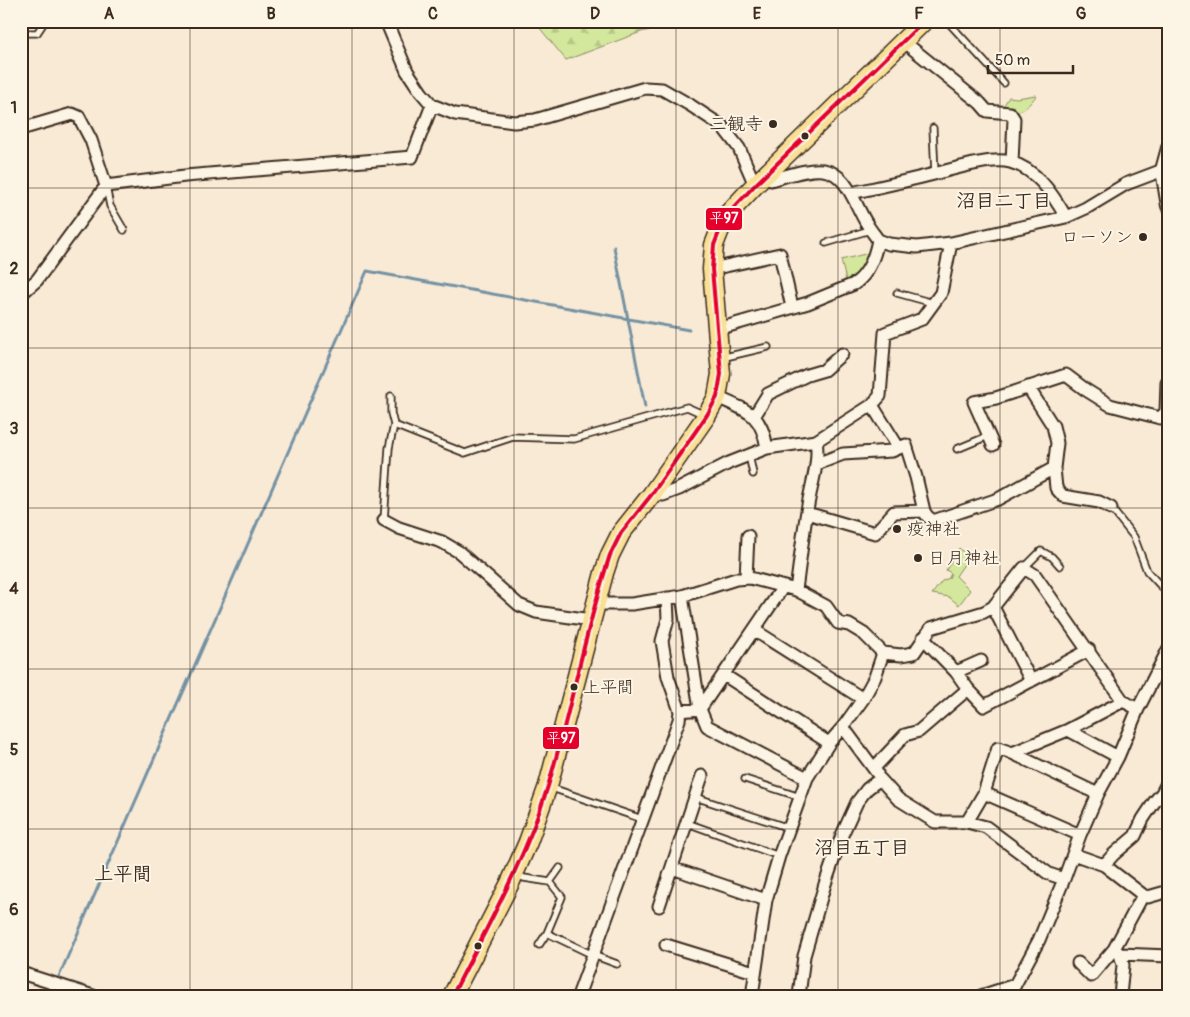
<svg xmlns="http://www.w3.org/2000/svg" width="1190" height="1017" font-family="Pangolin,'Klee One',sans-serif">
  <defs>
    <pattern id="forest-firs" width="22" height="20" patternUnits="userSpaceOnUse" patternTransform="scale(1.25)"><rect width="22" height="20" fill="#d4e89d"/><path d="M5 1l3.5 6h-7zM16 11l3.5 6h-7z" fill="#b7c787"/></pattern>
  </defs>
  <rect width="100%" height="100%" fill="#f9ead6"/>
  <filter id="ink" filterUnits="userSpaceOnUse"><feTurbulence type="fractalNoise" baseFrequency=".02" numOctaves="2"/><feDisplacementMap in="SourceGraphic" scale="10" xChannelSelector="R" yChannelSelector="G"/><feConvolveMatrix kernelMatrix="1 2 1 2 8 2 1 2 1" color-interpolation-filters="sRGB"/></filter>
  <g filter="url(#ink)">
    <path fill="url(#forest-firs)" stroke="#88895e" d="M 534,21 L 679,21 L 669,26 L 641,32 L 566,60 Z"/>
    <path fill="#d4e89d" stroke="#88895e" d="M 1036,95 L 1036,96 C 1023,112 1022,114 1002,108 L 1009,97 L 1017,98 Z
      M 869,253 L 859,280 L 847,284 L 841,260 Z
      M 959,548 L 969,557 L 956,576 L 970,590 L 959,605 L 949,597 L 932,594 L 942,581 L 949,578 L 951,573 L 946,570 Z"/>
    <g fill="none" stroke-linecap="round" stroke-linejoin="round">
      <path stroke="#7492a3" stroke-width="3" d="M 614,247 L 645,407
        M 57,981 L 367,271 L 689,330
        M 52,996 L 54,987"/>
      <defs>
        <path id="service" d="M 947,21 L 1004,83
          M 388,26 L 401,21
          M 21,33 L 37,33 L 43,24 L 43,21
          M 933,128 L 935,174
          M 106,187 L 110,206 L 124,230
          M 826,243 L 870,230
          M 897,293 L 933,303
          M 721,358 L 768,347
          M 391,396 L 391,413 L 394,425
          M 957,449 L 988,436
          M 749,455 L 753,474
          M 1111,508 L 1134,537 L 1147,571 L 1169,595
          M 384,520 L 389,448 L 394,425 L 465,453 L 513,437 L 574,439 L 687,407 L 705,415
          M 1024,568 L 1041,551 L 1052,557 L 1060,566
          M 745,779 L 800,797
          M 549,787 L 642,819
          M 695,797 L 789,828
          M 687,823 L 779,856
          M 516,875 L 524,878 L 550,882 L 562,897 L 547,933 L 593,955 L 617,964
          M 550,882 L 560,868
          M 539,945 L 547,933"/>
        <path id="minor" d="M 386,21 L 407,71 L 421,92 L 432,105 L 455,114 L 514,122 L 535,120 L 645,88 L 662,89 L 690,105 L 722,126 L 739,148 L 755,185
          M 903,41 L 980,103 L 987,111 L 1010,113 L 1014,119 L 1012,162
          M 21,129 L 72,114 L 79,117 L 91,140 L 106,186
          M 765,177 L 771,180 C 787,176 807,168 823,170 C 848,173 855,206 867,224 C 870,230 875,235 878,240
          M 852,193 C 879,187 907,181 934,174 C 954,169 991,157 1010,162 C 1037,169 1053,195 1066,217
          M 712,269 L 780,254 L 792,307
          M 21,294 L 37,280 L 106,186 L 185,176 L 412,157 L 432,105
          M 718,329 L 808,303 L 854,284 C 868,275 875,255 878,240 L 889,244 L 917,247 L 951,243 L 1066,217 L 1086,208 L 1126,184 L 1163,170
          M 717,397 C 747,411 761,412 767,448
          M 872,405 L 898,447
          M 755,415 L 768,394 L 807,375 L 824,370 L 842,354
          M 993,445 L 974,402 L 996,398 L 1066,375 L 1086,390 L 1110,405 L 1160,418 L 1166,412 L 1167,382 L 1169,382
          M 1054,468 L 1056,488 L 1063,496 L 1099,502 L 1111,508
          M 652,494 L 663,495 L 679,489 L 729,463 L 767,448 L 816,441
          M 924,511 L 927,516 L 933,521 L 998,499 L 1054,468 L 1057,443 L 1053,426 L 1028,387
          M 807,513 L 875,533 L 894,512 L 924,511 L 916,477 L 906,445 L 892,451 L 843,454 L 817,464
          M 384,520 L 399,528 L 442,542 L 459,552 L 519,605 L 536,612 L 591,620
          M 746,578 L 748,536
          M 796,590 C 800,561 803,533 808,505 C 811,486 820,460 816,441 L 872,405 L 880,396 L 885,333 L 922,319 L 941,293 L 951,243
          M 682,596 L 700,709 L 707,726 L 807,778
          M 667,598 L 668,619 L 662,641 L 668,677 L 680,711
          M 596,602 L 603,604 L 632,604 L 682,596 L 736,579 L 750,578 L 796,590 L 826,606 L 838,623 L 849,625 L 864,634 L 883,653 L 901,655 L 914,653 L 931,628 L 984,612 L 993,607 L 1024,568 L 1035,575 L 1123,701 L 1138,709
          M 993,607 L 1031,681
          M 754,630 L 863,699
          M 923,638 L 956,672 L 968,689 L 984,706 L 1089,650
          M 956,672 L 981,661
          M 724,675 L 829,743
          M 843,727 L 877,773
          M 1068,730 L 1118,757
          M 1012,753 L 1098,794
          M 874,768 L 905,735 L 919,731 L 968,689
          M 984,793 L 1080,835
          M 967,822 L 984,793 L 998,748 L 1012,753 L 1068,730 L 1123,701
          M 1073,854 L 1104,865 L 1143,895 L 1148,897 L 1169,891
          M 1104,865 L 1114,854 L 1135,836 L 1143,819 L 1155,801 L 1162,793 L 1169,779
          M 672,868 L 766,900
          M 659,906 L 702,776
          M 666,945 L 754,972
          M 1114,949 L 1120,954 L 1169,956
          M 1078,963 L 1091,976 L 1114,949 L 1143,895
          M 21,973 L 93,996
          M 578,996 L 679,720 L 680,711 L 700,709 L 783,587
          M 752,996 L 766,900 L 779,856 L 807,778 L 829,743 L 843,727 L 863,699 L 875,677 L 883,653
          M 799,996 L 804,956 L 825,884 L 842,835 L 857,802 L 867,789 L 880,779 L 898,799 L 935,822 L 967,822 L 986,827 L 1049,874 L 1064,879 L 1080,835 L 1098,794 L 1118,757 L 1138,709 L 1169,648
          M 981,996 L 1015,985
          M 1009,996 L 1039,940 L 1064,879
          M 1120,996 L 1123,965 L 1120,954"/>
        <path id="tertiary" d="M 1169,148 L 1163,170 L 1169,206"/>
        <path id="primary" d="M 452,996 L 511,881 L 528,842 L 548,786 L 604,573 L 610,555 L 621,533 L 652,494 L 707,415 L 717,397 L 721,374 L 712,269 L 714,245 L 725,217 L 755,185 L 924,21"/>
      </defs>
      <use href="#service" stroke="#3b2a1e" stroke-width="9"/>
      <use href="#minor" stroke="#3b2a1e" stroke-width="15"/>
      <use href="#tertiary" stroke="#3b2a1e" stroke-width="18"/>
      <use href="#primary" stroke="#3b2a1e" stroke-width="21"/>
      <use href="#service" stroke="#fcf5e5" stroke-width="5.5"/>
      <use href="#minor" stroke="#fcf5e5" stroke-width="11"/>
      <use href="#tertiary" stroke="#fcf5e5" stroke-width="14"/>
      <use href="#primary" stroke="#f9e096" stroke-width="18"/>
      <defs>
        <path id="bus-1" d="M 452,996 C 487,927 525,860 548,786 C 571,710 585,630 610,555 L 621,533 L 652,494 L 707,415 L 717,397 L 721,374 L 712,269 L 714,245 L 725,217 L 755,185 L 924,21"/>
      </defs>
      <use href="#bus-1" stroke="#fcf5e5" stroke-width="8"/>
      <use href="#bus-1" stroke="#e4002b" stroke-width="4"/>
    </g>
  </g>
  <path fill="none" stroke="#3b2a1e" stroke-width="1" stroke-opacity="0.55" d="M 190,21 L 190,996M 352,21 L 352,996M 514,21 L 514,996M 676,21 L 676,996M 838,21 L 838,996M 1000,21 L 1000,996M 21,188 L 1169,188M 21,348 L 1169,348M 21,508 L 1169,508M 21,669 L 1169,669M 21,829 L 1169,829"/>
  <g fill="#3b2a1e" stroke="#fcf5e5" stroke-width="2">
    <circle cx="773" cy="124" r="5"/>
    <circle cx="805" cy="136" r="4.5"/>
    <circle cx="1143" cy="237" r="5"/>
    <circle cx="897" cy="529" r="5"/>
    <circle cx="918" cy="558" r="5"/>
    <circle cx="574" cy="687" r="4.5"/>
    <circle cx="478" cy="946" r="4.5"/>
  </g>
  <g text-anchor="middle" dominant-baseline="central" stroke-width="4" stroke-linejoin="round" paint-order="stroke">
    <g font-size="17" fill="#3b2a1e" stroke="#fcf5e5" text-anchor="start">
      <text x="583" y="687">上平間</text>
    </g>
    <g font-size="18" fill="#3b2a1e" stroke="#fcf5e5" text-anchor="end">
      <text x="763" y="124">三観寺</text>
      <text x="1133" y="237">ローソン</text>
      <text x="907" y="529" text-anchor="start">疫神社</text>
      <text x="928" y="558" text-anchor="start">日月神社</text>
    </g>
    <g font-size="19" font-weight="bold" fill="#3b2a1e" stroke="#fcf5e5">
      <text x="1004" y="201">沼目二丁目</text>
      <text x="862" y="848">沼目五丁目</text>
      <text x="123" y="874">上平間</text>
    </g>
  </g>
  <g stroke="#fcf5e5" stroke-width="2">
    <rect x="705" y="207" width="38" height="24" rx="5" fill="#e4002b"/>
    <rect x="542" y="726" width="38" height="24" rx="5" fill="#e4002b"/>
  </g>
  <g font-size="14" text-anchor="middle" font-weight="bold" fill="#fff">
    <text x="724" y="223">平97</text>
    <text x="561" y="743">平97</text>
  </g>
  <rect width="1190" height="1017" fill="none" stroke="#fcf5e5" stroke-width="55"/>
  <path d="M988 65v8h85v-8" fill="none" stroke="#3b2a1e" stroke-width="2.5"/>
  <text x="995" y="65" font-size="15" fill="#3b2a1e" stroke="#fcf5e5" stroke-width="4" paint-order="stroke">50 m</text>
  <rect x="28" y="28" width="1134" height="962" fill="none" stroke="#3b2a1e" stroke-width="2"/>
  <g font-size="16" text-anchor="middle" font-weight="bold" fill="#3b2a1e">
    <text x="109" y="19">A</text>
    <text x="271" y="19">B</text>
    <text x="433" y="19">C</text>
    <text x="595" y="19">D</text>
    <text x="757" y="19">E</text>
    <text x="919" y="19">F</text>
    <text x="1081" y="19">G</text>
    <text x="14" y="113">1</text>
    <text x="14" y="274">2</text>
    <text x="14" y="434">3</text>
    <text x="14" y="594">4</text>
    <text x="14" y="755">5</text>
    <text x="14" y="915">6</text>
  </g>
</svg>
